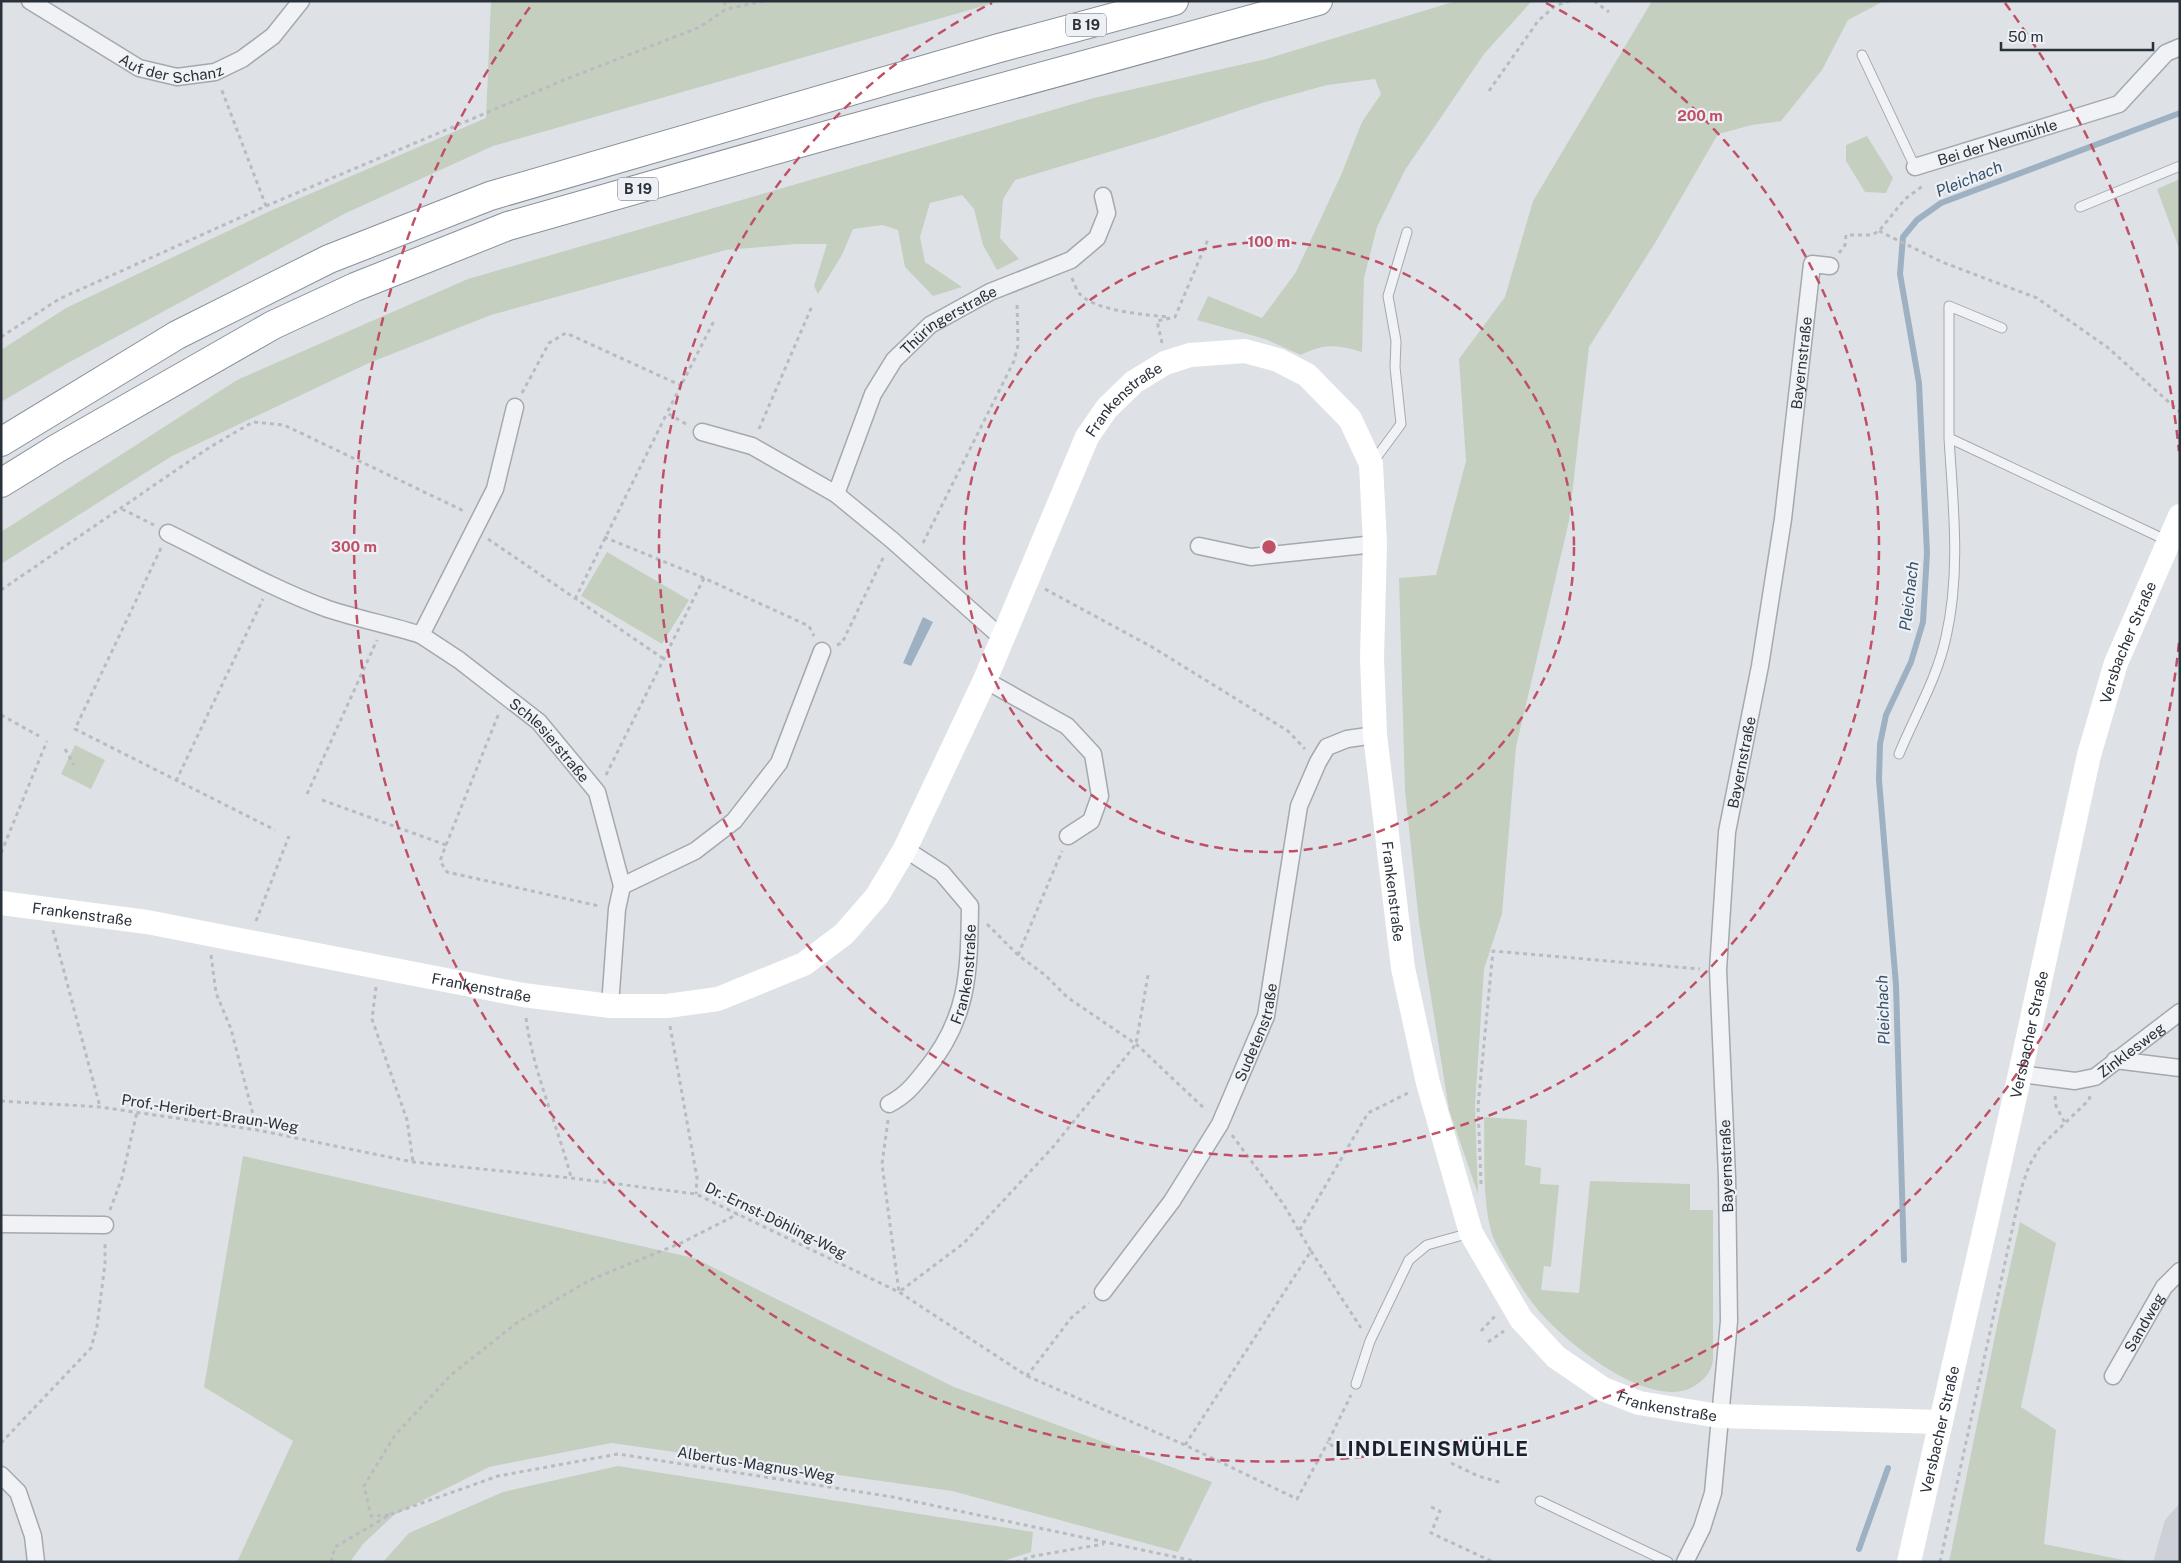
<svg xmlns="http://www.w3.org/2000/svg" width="2181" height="1563" font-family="'Public Sans',sans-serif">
  <rect width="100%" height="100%" fill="#dee2e6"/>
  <path fill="#cdd1d7" d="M 2180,1503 L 2180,1562 L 2153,1562 L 2165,1520 Z"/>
  <path fill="#c5cfc0" d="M 491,1 L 1001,1 L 493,146 L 346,213 L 66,364 L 1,402 L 1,350 L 66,308 L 270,211 L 486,118 Z
    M 1456,1 L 1532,1 L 1484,54 L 1405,170 L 1377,227 L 1364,278 L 1362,352 C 1337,345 1325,343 1301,355 L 1265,339 L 1197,320 L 1208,296 L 1262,318 L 1296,272 L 1341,175 L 1362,122 L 1381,94 L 1375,79 L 1327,85 L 1262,103 L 1159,137 L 1015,180 L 1003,199 L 1000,238 L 1019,259 L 997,270 L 983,245 L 974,209 L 962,195 L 930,203 L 920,237 L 925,262 L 962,287 L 933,296 L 905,267 L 898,230 L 882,225 L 853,229 L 842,255 L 818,294 L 814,286 L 827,244 L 796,244 L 726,250 L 491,315 L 369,363 L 172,456 L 1,564 L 1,532 L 237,380 L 468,279 L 1094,98 L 1266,59 Z
    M 1652,1 L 1884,1 L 1848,20 L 1822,70 L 1781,121 L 1752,125 L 1718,134 L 1655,243 L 1589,347 L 1569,521 L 1516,747 L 1502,914 L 1484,969 L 1475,1106 L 1478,1194 L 1449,1110 L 1419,922 L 1405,791 L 1399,578 L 1436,575 L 1466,461 L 1459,359 L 1505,297 L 1533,201 Z
    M 1867,136 L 1893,178 L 1886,193 L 1865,192 L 1846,161 L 1846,145 Z
    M 2180,179 L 2180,251 L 2157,189 Z
    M 607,552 L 689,600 L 662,644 L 581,596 Z
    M 75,745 L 105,760 L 91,789 L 61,774 Z
    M 1484,1117 L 1527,1120 L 1525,1165 L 1541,1168 L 1540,1184 L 1559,1185 L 1551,1267 L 1544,1266 L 1541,1290 L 1579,1293 L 1590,1181 L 1690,1184 L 1690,1210 L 1713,1210 L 1713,1360 C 1712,1372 1703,1381 1693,1387 C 1649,1411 1565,1342 1538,1310 C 1524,1293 1497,1251 1491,1231 C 1482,1197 1485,1153 1484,1117 Z
    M 243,1156 L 694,1258 L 954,1387 L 1212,1482 L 1178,1552 L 952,1491 L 611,1443 L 489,1467 L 394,1515 L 363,1544 L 350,1562 L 237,1562 L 293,1441 L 204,1387 Z
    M 2020,1222 L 2056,1243 L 2021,1407 L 2056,1430 L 2044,1544 L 2133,1562 L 1949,1562 L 1999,1316 Z
    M 618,1466 L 1033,1532 L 1031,1552 L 1000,1562 L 383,1562 L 409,1533 L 503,1492 Z"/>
  <path fill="#9db1c2" d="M 923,617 L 933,622 L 911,666 L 903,663 Z"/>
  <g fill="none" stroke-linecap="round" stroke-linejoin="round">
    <path stroke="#9db1c2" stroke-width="6" d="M 1904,1260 L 1896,985 L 1879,780 L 1880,744 L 1886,715 L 1911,662 L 1923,622 L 1927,553 L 1919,383 L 1900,274 L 1903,237 L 1917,220 L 1941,203 L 2180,113
      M 1859,1549 L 1888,1468"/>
    <defs>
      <path id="lane" d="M 1862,55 L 1915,167
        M 2080,207 L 2180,166
        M 1949,438 L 1949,306 L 2002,328
        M 1373,462 L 1401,424 L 1395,367 L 1396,341 L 1388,296 L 1407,232
        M 1899,754 C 1915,715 1937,679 1946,637 C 1961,572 1953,504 1949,438 L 2168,541
        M 1356,1384 L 1370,1341 L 1409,1260 L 1427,1245 L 1470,1233
        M 1540,1501 L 1668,1562"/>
      <g id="street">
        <path id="s1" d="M 30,1 L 139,68 L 177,77 L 215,72 L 242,59 L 273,36 L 301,1"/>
        <path id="s2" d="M 1915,167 L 2119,104 L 2166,53 L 2180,47"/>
        <path id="s3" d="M 515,407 L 495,489 L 421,635 L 459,660 L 539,722 L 597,792 L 622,886"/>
        <path d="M 702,432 L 752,446 L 836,494 L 892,540 L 1002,638"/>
        <path id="s4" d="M 836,494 L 873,394 L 894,360 L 930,325 L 990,292 L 1071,260 L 1097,238 L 1107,213 L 1103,196"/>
        <path d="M 168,533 C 221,559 273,589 328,609 C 358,619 390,625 421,635"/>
        <path d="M 1199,546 L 1251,557 L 1375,544"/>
        <path d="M 985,680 L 1067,726 L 1093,754 L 1100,796 L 1091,821 L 1068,836"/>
        <path d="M 610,1006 L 617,909 L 622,886 L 695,851 L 734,821 L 779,763 L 822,651"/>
        <path d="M 2115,1060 L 2180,1068"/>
        <path id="s5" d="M 2020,1074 L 2075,1081 L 2095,1077 L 2180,1012"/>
        <path id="s6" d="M 889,1104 C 905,1096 914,1085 925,1071 C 969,1018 969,972 970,906 L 942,873 L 905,849"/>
        <path d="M 1,1224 L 105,1225"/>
        <path id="s7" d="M 1103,1292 L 1172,1201 L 1220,1124 L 1266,1016 L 1299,806 L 1318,762 L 1327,747 L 1347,739 L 1375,735"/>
        <path id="s8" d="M 2113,1376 L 2164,1287 L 2180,1271"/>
        <path d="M 1,1475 L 18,1492 L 33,1536 L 36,1562"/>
        <path id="s9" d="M 1685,1562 L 1702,1528 L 1713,1493 L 1729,1321 L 1727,1177 L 1718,970 L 1727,832 L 1760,666 L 1783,519 L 1812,264 L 1830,266"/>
      </g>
      <path id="highway" d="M 1,442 L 177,335 L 329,259 L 490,196 L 999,48 L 1174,1
        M 1,483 L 56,449 L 273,325 L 355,287 L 508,226 L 828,135 L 1318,1"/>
    </defs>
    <use href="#lane" stroke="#a4a9af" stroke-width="11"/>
    <use href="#street" stroke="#a4a9af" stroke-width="19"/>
    <use href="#highway" stroke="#87909b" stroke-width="30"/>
    <path stroke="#b8bcc1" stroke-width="3" stroke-dasharray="4 4" stroke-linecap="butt" d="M 724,1 L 726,9
      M 1594,1 L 1609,12
      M 1489,91 L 1538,21 L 1555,6 L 1569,1
      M 266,206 L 564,80 L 700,27 L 726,9 L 765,1
      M 1879,231 L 1942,262 L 2037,298 L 2107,347 L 2180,412
      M 1839,253 L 1845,245 L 1846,235 L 1872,235 L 1879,231 L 1905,199 L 1924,185
      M 1072,278 C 1074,283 1076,289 1079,293 C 1093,311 1147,315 1169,317
      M 1,337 L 59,299 L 266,206 L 221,88
      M 1162,343 L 1157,321 L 1175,317 L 1209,237
      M 522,393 L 549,343 L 566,333 L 680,385
      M 686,424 L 667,413 L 715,319
      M 759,429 L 812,306
      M 122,509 L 154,525
      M 604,537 L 704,578 L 809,626 L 814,636
      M 488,539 L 664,659
      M 923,543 L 1014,361 L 1018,345 L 1017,301
      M 161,548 L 75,729 L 275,830
      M 1045,589 L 1152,647 L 1288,731 L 1305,749
      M 1,590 L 210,447 L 253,422 L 284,425 L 464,511
      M 575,599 L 667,413
      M 837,645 L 842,643 L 884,556
      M 1,715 L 39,736
      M 65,749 L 74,765
      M 606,775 L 704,578
      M 176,781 L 263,599
      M 307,794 L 377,640
      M 322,800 L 446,845 L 440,861 L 447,872 L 599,906
      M 446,845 L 499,713
      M 1,853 L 47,741
      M 256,921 L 289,836
      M 987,924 L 1018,955 L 1045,975 L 1067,997 L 1136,1044 L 1206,1110
      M 53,930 L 100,1107
      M 211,955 L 216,993 L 231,1029 L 257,1130
      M 1018,955 L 1062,851
      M 376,987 L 372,1019 L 407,1120 L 413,1162
      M 526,1018 C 533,1072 557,1124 571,1177
      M 670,1026 L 697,1178 L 696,1194
      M 2055,1096 L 2056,1106 L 2065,1123
      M 1,1101 L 100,1107 L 257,1130 L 413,1162 L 571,1178 L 696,1194 L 899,1292 L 1027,1376 L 1071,1318 L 1089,1303
      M 888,1120 L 882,1164 L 899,1292 L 964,1243 L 1053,1147 L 1136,1044 L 1148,975
      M 1232,1135 L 1284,1205 L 1299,1231
      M 1481,1184 L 1478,1106 L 1493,951 L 1700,969
      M 110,1210 L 122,1178 L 137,1112
      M 1311,1251 L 1361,1328
      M 1481,1331 L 1496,1315
      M 1488,1342 L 1504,1331
      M 1027,1376 L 1185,1445 L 1297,1499 L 1328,1442
      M 1,1443 L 91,1348 L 97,1326 L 105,1264 L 105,1243
      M 1185,1445 L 1311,1251 L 1299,1231 L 1368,1113 L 1410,1092
      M 1345,1457 L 1328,1442 L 1351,1395
      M 1451,1463 L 1478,1476 L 1502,1483
      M 1431,1507 L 1440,1511 L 1431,1533 L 1493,1562
      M 389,1515 L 371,1516 L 364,1486 L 395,1435 L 452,1374 L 518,1322 L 590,1280 L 681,1243 L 738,1214
      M 331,1562 L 335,1547 L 391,1514 L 498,1476 L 618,1454 L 893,1497 L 1199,1562
      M 1016,1562 L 1034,1556 L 1104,1544
      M 1940,1562 L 2021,1189 L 2029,1166 L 2040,1147 L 2089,1100 L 2090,1096"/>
    <use href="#lane" stroke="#f0f2f5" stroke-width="9"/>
    <use href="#street" stroke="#f0f2f5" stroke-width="16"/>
    <g stroke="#fff" stroke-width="24">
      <path id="s10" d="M 1,903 L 147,922 L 523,995 L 610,1006 L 667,1006 L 718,999 L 804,964 L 844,934 L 877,896 L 905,849 L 985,680 L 1087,437 L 1107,408 L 1134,382 L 1165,363 L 1190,355 L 1245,351 L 1278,360 L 1307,375 L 1350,419 L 1371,464 L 1375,544 L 1372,658 L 1375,735 L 1403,968 L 1428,1083 L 1471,1233 L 1521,1319 L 1556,1357 L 1603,1389 L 1639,1403 L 1719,1416 L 1941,1422"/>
      <path id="s11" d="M 1909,1562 L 2020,1074 L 2089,755 L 2116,663 L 2180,516"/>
    </g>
    <use href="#highway" stroke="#fff" stroke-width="28"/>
  </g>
  <g fill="none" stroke="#bf5066" stroke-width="2.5" stroke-dasharray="9 6">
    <circle cx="1269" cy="547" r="305"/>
    <path d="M1546 3A610 610 0 1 1 992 3"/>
    <path d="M2179 643A915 915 0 1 1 533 3M2005 3A915 915 0 0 1 2179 451"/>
  </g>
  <g text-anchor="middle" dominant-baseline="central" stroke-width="4.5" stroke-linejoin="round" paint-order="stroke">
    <g fill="#edf0f4" stroke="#646a72" stroke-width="1">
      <rect x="1066" y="13.5" width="40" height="23" rx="4"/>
      <rect x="618" y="177.5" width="40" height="23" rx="4"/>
    </g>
    <g font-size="14" font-weight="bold" fill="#29313b">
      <text x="1086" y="25">B 19</text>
      <text x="638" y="189">B 19</text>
    </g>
    <g font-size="15" fill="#29313b" stroke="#edf0f4">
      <text stroke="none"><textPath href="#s1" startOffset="160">Auf der Schanz</textPath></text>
      <text stroke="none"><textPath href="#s2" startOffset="86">Bei der Neumühle</textPath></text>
      <text stroke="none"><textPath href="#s4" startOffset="215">Thüringerstraße</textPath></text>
      <text stroke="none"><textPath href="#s9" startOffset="1212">Bayernstraße</textPath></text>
      <text stroke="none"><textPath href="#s10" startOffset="1478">Frankenstraße</textPath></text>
      <text stroke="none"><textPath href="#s11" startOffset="946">Versbacher Straße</textPath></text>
      <text stroke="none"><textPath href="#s3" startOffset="415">Schlesierstraße</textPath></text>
      <text stroke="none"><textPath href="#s9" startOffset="808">Bayernstraße</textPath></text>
      <text stroke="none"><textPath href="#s10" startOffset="2222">Frankenstraße</textPath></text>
      <text stroke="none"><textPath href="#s10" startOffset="82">Frankenstraße</textPath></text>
      <text stroke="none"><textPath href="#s6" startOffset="156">Frankenstraße</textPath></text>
      <text stroke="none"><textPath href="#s10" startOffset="488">Frankenstraße</textPath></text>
      <text stroke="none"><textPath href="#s7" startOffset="304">Sudetenstraße</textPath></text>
      <text stroke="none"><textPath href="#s11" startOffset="541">Versbacher Straße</textPath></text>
      <text stroke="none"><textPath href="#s5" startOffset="121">Zinklesweg</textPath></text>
      <text transform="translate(210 1113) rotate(9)">Prof.-Heribert-Braun-Weg</text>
      <text transform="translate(1726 1166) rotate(-92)">Bayernstraße</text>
      <text transform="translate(776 1220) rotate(26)">Dr.-Ernst-Döhling-Weg</text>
      <text stroke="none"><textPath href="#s8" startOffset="62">Sandweg</textPath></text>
      <text stroke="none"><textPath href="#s10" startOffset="2848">Frankenstraße</textPath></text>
      <text stroke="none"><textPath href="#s11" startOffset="136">Versbacher Straße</textPath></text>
      <text transform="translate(756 1464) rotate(9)">Albertus-Magnus-Weg</text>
    </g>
    <g font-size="16" font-style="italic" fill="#38516a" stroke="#edf0f4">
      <text transform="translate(1969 179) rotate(-22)">Pleichach</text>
      <text transform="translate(1909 596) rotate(-83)">Pleichach</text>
      <text transform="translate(1883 1010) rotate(-92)">Pleichach</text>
    </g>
    <g font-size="20" font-weight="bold" letter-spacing="1" fill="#1b222c" stroke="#edf0f4">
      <text x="1432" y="1449">LINDLEINSMÜHLE</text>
    </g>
  </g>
  <circle cx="1269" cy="547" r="8" fill="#bf5066" stroke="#edf0f4" stroke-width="2.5"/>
  <g font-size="15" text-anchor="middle" font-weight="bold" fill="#bf5066" stroke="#edf0f4" stroke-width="4.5" stroke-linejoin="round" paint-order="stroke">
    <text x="1700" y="121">200 m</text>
    <text x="1269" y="247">100 m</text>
    <text x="354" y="552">300 m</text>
  </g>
  <rect width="2181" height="1563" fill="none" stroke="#29313b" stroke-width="5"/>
  <path d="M2001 42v8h152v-8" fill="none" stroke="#29313b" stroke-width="2.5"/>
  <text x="2008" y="42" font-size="15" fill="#29313b" stroke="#edf0f4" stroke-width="4" paint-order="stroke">50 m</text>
</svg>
